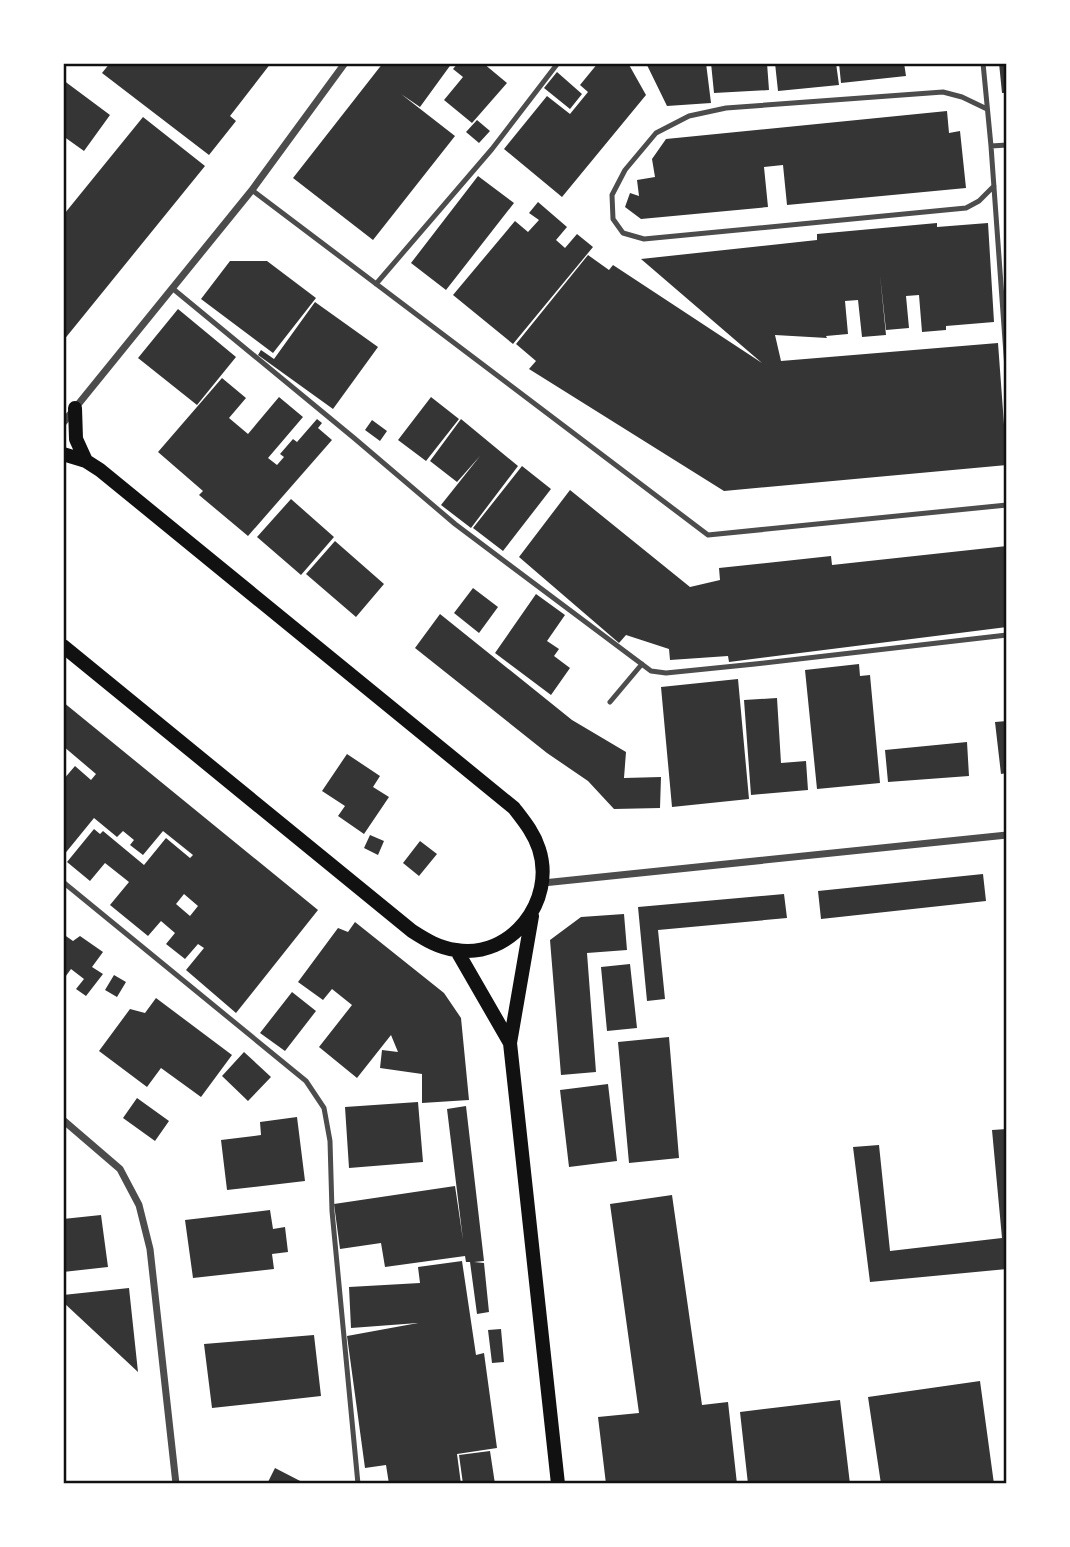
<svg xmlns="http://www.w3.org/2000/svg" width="1070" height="1547" font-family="'PT Sans',sans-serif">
  <rect width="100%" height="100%" fill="#fff"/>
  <path fill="#353535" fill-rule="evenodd" d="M 110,63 L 271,63 L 230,116 L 236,121 L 209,155 L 102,73 Z
    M 383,63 L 452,63 L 420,107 L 401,94 L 455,136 L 373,240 L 293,178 Z
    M 458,63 L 483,63 L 507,83 L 472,123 L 444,100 L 463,77 L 453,69 Z
    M 598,63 L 628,63 L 646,95 L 562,197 L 504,149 L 547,96 L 570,114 L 588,92 L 580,85 Z
    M 646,63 L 706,63 L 711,103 L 667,106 Z
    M 711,63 L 767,63 L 769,90 L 714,93 Z
    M 775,63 L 836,63 L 839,85 L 778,91 Z
    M 839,63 L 904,63 L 906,76 L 841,83 Z
    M 999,63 L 1007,63 L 1007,93 L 1002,93 Z
    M 557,72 L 582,94 L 570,109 L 544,88 Z
    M 63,80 L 110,115 L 84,151 L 63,136 Z
    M 947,111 L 949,133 L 960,131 L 966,188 L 787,205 L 783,165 L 764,167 L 768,207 L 641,219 L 625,207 L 630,193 L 639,196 L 637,180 L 655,177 L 652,159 L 666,139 Z
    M 143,117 L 205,166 L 63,341 L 63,212 L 65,213 Z
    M 477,120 L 490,131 L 479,143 L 466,132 Z
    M 478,176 L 514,203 L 446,290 L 411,263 Z
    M 538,202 L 567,227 L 556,240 L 565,248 L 577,234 L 593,247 L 513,344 L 453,295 L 515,221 L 528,232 L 539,220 L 529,213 Z
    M 937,223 L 937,227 L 988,223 L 994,322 L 946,326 L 946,330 L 922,332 L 919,295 L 906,296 L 909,328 L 886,330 L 880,275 L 886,335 L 862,337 L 858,300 L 845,301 L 848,334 L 826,336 L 827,338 L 775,335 L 781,361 L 998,343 L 1007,465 L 724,491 L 529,369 L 536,361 L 516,344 L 588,255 L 609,270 L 613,265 L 762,363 L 641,259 L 817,240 L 817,234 Z
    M 230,261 L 267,261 L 316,298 L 273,353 L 201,299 Z
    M 315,302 L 378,347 L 333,409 L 258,355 L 261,350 L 274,359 Z
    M 178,309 L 236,357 L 197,405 L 138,358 Z
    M 222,378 L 246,398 L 229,418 L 248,434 L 279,397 L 303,417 L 268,458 L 277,465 L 284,457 L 280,454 L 293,439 L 297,442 L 317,419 L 322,423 L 318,428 L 332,440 L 248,536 L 199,495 L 203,491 L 158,452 Z
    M 431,397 L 459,419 L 426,461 L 398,440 Z
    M 461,419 L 518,466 L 471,528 L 441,505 L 480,456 L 457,482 L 430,461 Z
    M 372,420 L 387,431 L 380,441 L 365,430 Z
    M 522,466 L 551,489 L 503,551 L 473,528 Z
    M 570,490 L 690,587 L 720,580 L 719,568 L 831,556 L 832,565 L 1007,546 L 1007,627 L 729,662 L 728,656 L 670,660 L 669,649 L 626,635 L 619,643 L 519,557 Z
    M 291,499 L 334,537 L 301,575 L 257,537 Z
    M 335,541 L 384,584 L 356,617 L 306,574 Z
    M 473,588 L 498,607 L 479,633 L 454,613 Z
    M 536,594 L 565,615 L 547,641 L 559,649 L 554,656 L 570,668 L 551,695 L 495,653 Z
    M 440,614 L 572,720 L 626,752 L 624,778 L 661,777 L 660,808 L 614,809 L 588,781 L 547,753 L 415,648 Z
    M 859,664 L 860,676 L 870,675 L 880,783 L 817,789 L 805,670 Z
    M 738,679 L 749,799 L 672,807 L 661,687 Z
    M 777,698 L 781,763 L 806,761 L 808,790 L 751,795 L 744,700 Z
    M 63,702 L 318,910 L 236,1013 L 186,970 L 204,948 L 198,944 L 185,959 L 166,944 L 175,933 L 161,921 L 148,936 L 110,905 L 129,882 L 105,863 L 90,881 L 67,862 L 94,829 L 100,834 L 103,831 L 144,865 L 166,838 L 190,858 L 193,855 L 163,831 L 143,855 L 130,845 L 134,840 L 123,831 L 117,837 L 94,818 L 63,856 L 63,780 L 75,766 L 91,780 L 96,774 L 63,746 ZM 184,894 L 198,906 L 190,916 L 176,904 Z
    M 1007,721 L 1007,773 L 1001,774 L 995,722 Z
    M 967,742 L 969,776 L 888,782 L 885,750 Z
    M 347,754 L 380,776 L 373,787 L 389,797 L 364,834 L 338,816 L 345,806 L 322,791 Z
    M 370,835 L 384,841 L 378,855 L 364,848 Z
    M 420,841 L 437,854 L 419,876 L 403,863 Z
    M 983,874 L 986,901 L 821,919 L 818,891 Z
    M 784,894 L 787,918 L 658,930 L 665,999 L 647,1001 L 638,907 Z
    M 624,914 L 627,950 L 587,953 L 596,1072 L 561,1075 L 550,940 L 581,917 Z
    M 355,922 L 444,993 L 461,1018 L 469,1100 L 422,1103 L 422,1074 L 380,1068 L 382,1050 L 398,1052 L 391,1035 L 357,1078 L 319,1047 L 352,1005 L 332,989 L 323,1000 L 298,982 L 338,928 L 348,932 Z
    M 63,934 L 73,941 L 80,936 L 103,952 L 92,967 L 103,974 L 86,996 L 76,989 L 84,979 L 71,969 L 63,980 Z
    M 630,964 L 637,1028 L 607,1031 L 601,967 Z
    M 114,975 L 126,982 L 117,997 L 105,990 Z
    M 292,992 L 316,1011 L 285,1051 L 260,1033 Z
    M 156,998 L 232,1055 L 201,1097 L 161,1068 L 147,1087 L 99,1051 L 130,1009 L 145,1013 Z
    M 669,1037 L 679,1158 L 629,1163 L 618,1042 Z
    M 244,1052 L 271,1077 L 248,1101 L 222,1076 Z
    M 608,1084 L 617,1161 L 569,1167 L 560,1090 Z
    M 137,1098 L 169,1121 L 155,1141 L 123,1118 Z
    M 418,1102 L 423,1162 L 349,1168 L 345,1107 Z
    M 466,1106 L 484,1261 L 474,1262 L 484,1263 L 489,1312 L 477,1314 L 470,1262 L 466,1262 L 465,1256 L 385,1267 L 381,1243 L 340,1249 L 334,1204 L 455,1186 L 463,1240 L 447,1109 Z
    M 297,1117 L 305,1181 L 227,1190 L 221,1140 L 261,1135 L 260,1122 Z
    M 1007,1129 L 1007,1269 L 870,1282 L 853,1147 L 879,1145 L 890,1251 L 1002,1238 L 992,1130 Z
    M 672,1195 L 702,1405 L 728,1402 L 737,1484 L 606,1484 L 598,1417 L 639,1413 L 610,1204 Z
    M 270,1210 L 273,1229 L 285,1227 L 288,1252 L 272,1254 L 274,1269 L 193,1278 L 185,1220 Z
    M 101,1215 L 108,1267 L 63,1272 L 63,1219 Z
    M 462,1261 L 476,1355 L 484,1353 L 497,1448 L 457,1454 L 461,1484 L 389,1484 L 386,1465 L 365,1468 L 347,1336 L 418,1323 L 351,1328 L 349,1287 L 420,1283 L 418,1267 Z
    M 129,1288 L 138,1372 L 63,1302 L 63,1295 Z
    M 501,1329 L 504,1362 L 492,1363 L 488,1330 Z
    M 314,1335 L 321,1396 L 212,1408 L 204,1344 Z
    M 980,1381 L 994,1484 L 881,1484 L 868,1397 Z
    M 840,1400 L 850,1484 L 748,1484 L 740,1412 Z
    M 490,1451 L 495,1484 L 463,1484 L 459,1455 Z
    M 275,1468 L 306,1484 L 267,1484 Z"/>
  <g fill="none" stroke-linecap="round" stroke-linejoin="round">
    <path stroke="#4c4c4c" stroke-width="5" d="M 983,63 L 991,146 L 1007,368
      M 987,109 L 962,97 L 943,92 L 726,108 L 689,116 L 656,133 L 625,170 L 612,195 L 613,219 L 623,233 L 644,239 L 966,208 L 979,201 L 994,186
      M 991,146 L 1007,145
      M 252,190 L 708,535 L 1007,505
      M 376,284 L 492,149 L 558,63
      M 172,288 L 354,438 L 455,524 L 651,671 L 666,673 L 755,664 L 1007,635
      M 610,702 L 642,664
      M 63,882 L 306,1081 L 324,1108 L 330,1141 L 332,1211 L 358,1484"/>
    <path stroke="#4c4c4c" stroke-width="7" d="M 63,423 L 252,190 L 345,63
      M 543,883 L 1007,835
      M 63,1120 L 120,1169 L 139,1205 L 150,1249 L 176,1484"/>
    <path stroke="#111" stroke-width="14" d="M 75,408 L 76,439 L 86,461
      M 63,454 L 86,461 L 100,470 L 514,808 C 524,821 534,833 539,849 C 556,901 511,959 456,950 C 439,948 426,940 412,931 L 63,646
      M 532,916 L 510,1043 L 558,1484
      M 457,951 L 510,1043"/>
  </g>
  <rect width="1070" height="1547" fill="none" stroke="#ffffff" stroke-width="130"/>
  <rect x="65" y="65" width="940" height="1417" fill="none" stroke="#111" stroke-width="2.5"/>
</svg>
